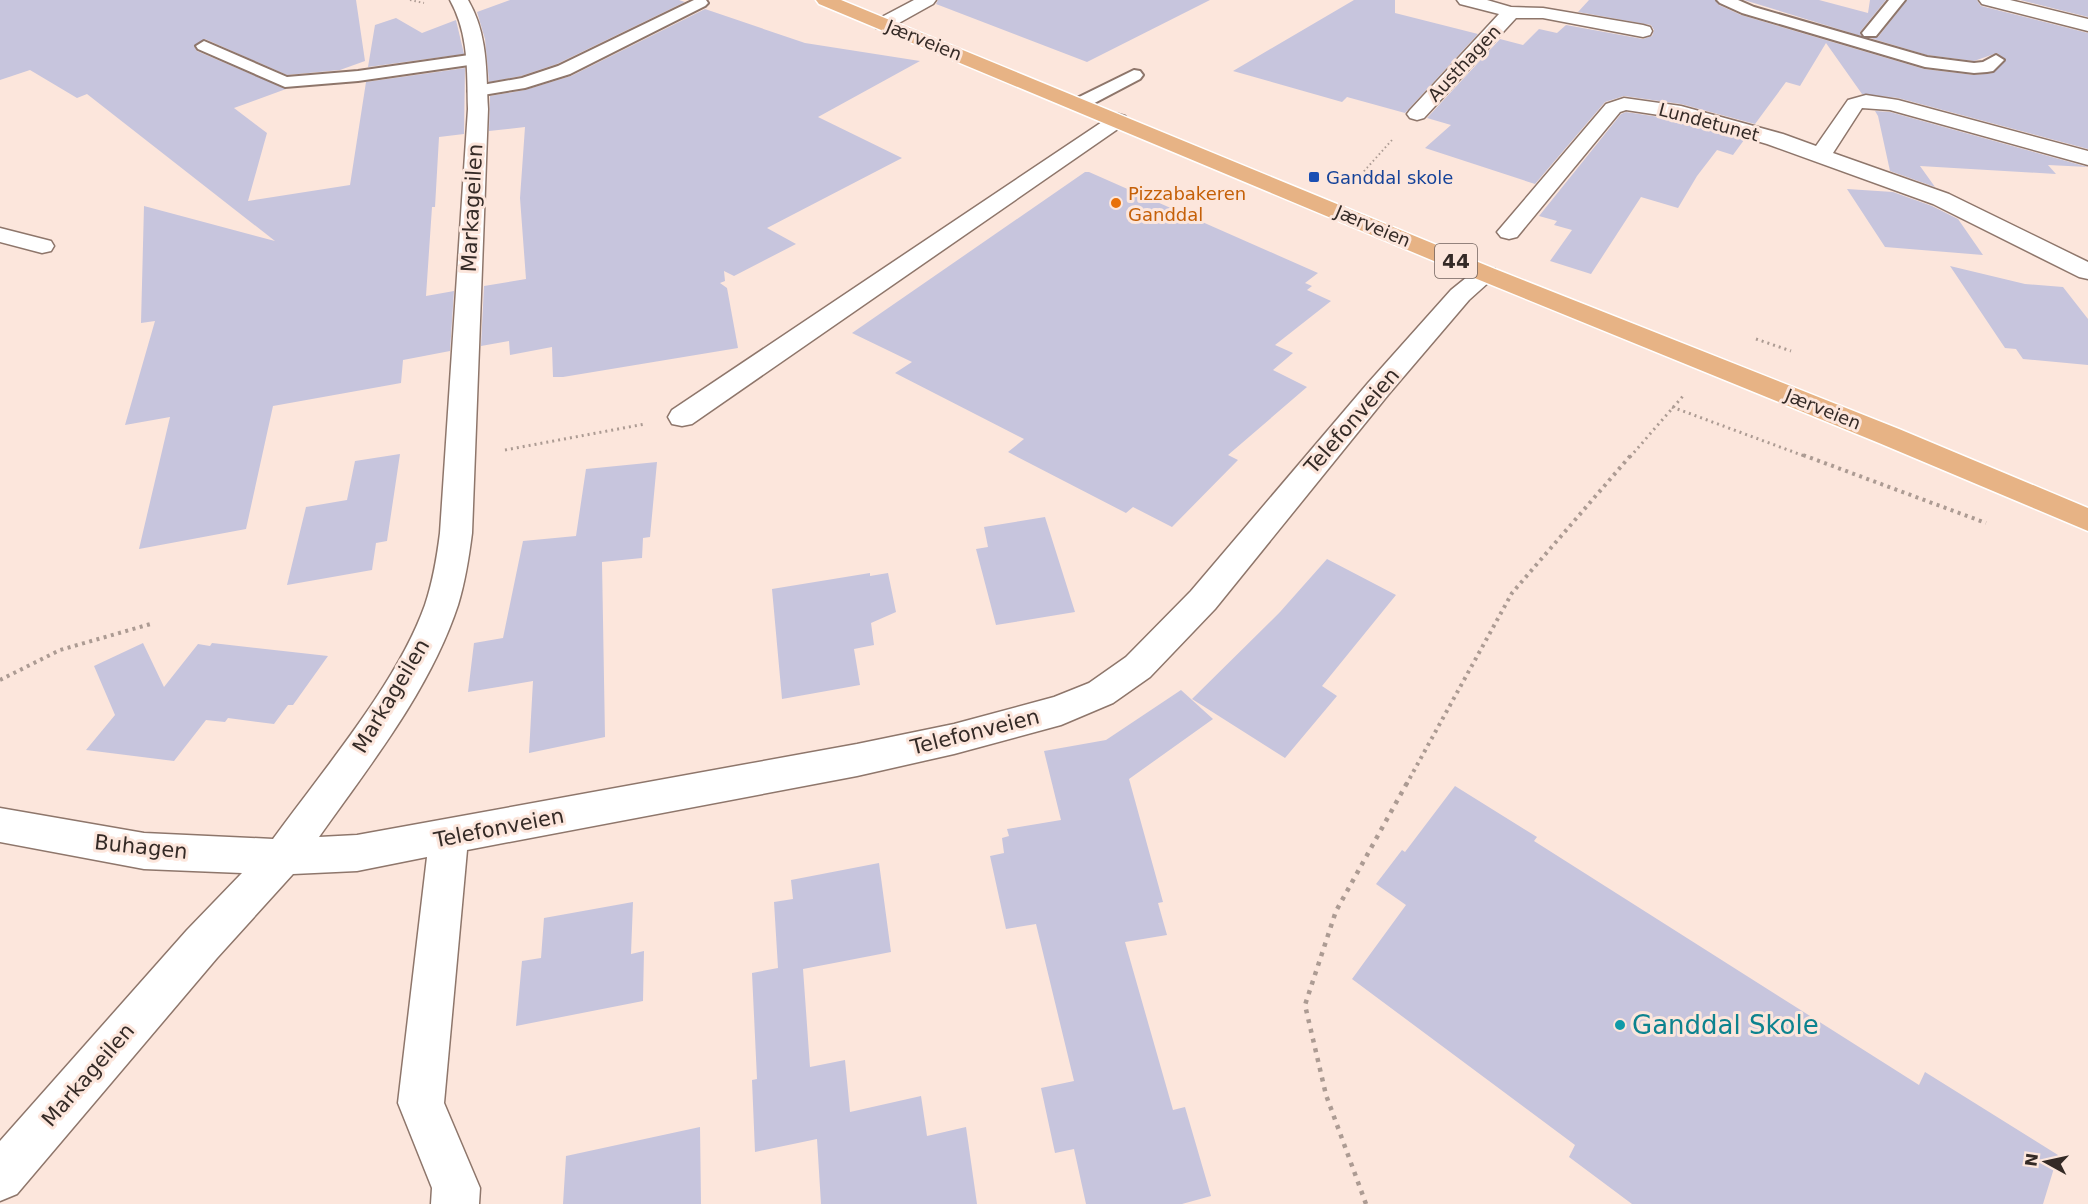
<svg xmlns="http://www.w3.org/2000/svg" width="2088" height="1204" font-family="'DejaVu Sans',sans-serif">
  <rect width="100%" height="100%" fill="#fce6dc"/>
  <path fill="#c7c5dd" d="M 0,0 L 356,0 L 365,61 L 340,70 L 287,75 L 205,39 L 194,46 L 197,51 L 286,89 L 234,108 L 267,133 L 248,201 L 350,185 L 366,82 L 465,68 L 464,134 L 439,137 L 435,207 L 432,207 L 426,296 L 454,291 L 450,351 L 403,360 L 401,383 L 273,406 L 246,529 L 139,549 L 170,417 L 125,425 L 155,321 L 141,323 L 144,206 L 275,241 L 87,94 L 77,98 L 30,70 L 0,80 Z
    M 510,0 L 679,0 L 685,2 L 557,64 L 521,76 L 489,82 L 485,39 L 477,12 Z
    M 938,0 L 1210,0 L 1087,62 L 936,4 Z
    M 1354,0 L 1395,0 L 1395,13 L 1478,34 L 1405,113 L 1347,97 L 1342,102 L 1233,71 Z
    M 1589,0 L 1715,0 L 1719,5 L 1741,15 L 1924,69 L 1974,75 L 1993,73 L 2006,60 L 1997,53 L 1974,61 L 1927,55 L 1870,38 L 1878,37 L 1907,0 L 1977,0 L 1981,6 L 2088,33 L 2088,149 L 1898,98 L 1862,94 L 1826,43 L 1800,86 L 1786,82 L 1755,124 L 1681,104 L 1624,96 L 1605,102 L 1535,184 L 1425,148 L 1451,125 L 1427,118 L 1500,39 L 1523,45 L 1539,29 L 1557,33 L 1566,25 L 1643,39 L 1652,36 L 1654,30 L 1651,25 L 1578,12 Z
    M 1744,0 L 1819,0 L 1868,13 L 1870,0 L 1886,0 L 1860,32 L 1861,36 Z
    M 2020,0 L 2088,0 L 2088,17 Z
    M 705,9 L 805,43 L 920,61 L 818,117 L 902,158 L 767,228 L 796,244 L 734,276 L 724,271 L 725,281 L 720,283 L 727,288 L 738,348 L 563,377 L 553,377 L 552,347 L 510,355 L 509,341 L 481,346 L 484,286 L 526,279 L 520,198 L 525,127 L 489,131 L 490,96 L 525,90 L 571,76 Z
    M 396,18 L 422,33 L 456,20 L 464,54 L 368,67 L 375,25 Z
    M 1875,111 L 1890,112 L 2088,167 L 2048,165 L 2056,174 L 1920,166 L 1935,187 L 1890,171 L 1878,116 Z
    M 1626,112 L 1679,120 L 1744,140 L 1733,155 L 1717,150 L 1697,176 L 1678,208 L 1641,197 L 1591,274 L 1550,261 L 1572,230 L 1554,225 L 1557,221 L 1539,216 L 1621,114 Z
    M 1085,172 L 1089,172 L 1318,273 L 1305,283 L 1312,286 L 1307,290 L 1331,301 L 1275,345 L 1293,353 L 1273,370 L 1307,387 L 1228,455 L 1238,460 L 1172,527 L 1133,507 L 1126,513 L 1008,452 L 1024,439 L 895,373 L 912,362 L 852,333 Z
    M 1847,189 L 1893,192 L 1932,206 L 1958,219 L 1983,255 L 1885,247 Z
    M 1950,266 L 2025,284 L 2063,287 L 2088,319 L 2088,365 L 2023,359 L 2016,349 L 2005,348 Z
    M 400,454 L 387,541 L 376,543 L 372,570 L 287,585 L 306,507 L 347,500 L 355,461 Z
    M 657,462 L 650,537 L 643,538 L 642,558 L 602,562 L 605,737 L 529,753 L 533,681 L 468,692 L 474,643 L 503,638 L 523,541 L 576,536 L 586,469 Z
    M 1045,517 L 1075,612 L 996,625 L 976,549 L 988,547 L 984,527 Z
    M 1327,559 L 1396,595 L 1322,686 L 1337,696 L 1285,758 L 1192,699 L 1280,612 Z
    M 870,573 L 870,576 L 888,573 L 896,612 L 871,623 L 874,645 L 854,649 L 860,685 L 782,699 L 772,589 Z
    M 143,643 L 164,687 L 198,644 L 210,646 L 212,643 L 328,656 L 293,705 L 288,705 L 274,724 L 228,718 L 225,722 L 206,720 L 174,761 L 86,750 L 115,715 L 94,666 Z
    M 1181,690 L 1213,719 L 1129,779 L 1163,902 L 1158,903 L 1167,935 L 1125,942 L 1173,1110 L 1185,1107 L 1211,1196 L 1182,1204 L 1086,1204 L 1074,1149 L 1055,1153 L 1041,1088 L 1074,1081 L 1036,924 L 1006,929 L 990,856 L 1004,853 L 1002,838 L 1009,836 L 1007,829 L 1061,820 L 1044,751 L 1106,740 Z
    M 1455,786 L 1537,837 L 1534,841 L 1919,1085 L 1925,1072 L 2058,1155 L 2043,1204 L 1632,1204 L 1569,1157 L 1575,1145 L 1352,979 L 1406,905 L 1376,884 L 1402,850 L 1405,852 Z
    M 879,863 L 891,952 L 803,969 L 810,1067 L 845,1060 L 850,1112 L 921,1096 L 927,1136 L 966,1127 L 977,1204 L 821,1204 L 817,1139 L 755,1152 L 752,1080 L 757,1079 L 752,973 L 778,968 L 774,902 L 793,899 L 791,880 Z
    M 633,902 L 631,954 L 644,951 L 643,1001 L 516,1026 L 522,961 L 541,958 L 544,918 Z
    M 700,1127 L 701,1204 L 563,1204 L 566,1156 Z"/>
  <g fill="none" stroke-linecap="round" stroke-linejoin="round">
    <defs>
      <path id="service" d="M 694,0 L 706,0 L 708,3 L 705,6 L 570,74 L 525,88 L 477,96 L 471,95 L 468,91 L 471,87 L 522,78 L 558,66 Z
        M 1717,0 L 1738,0 L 1754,7 L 1927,57 L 1974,63 L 1983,62 L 1996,55 L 2004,60 L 1993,71 L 1987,72 L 1974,73 L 1925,67 L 1742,13 L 1720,3 Z
        M 1889,0 L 1905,0 L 1876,36 L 1864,36 L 1862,33 Z
        M 204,41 L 287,77 L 358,71 L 476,54 L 484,59 L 476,64 L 358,81 L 285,87 L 198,49 L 196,46 Z
        M 1134,70 L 1140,71 L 1143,75 L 1140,79 L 1085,108 L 1073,108 L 1070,104 L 1073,100 Z"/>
      <path id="minor" d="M 450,0 L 468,0 C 488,34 486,71 488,109 L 472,533 C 469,557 465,582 458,605 C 430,690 370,765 319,837 L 357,835 L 857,744 L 954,724 L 1054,697 L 1089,683 L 1126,657 L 1191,591 L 1368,383 L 1451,290 L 1477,269 L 1486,267 L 1495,269 L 1498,274 L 1469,300 L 1388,395 L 1215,609 L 1150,677 L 1113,703 L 1061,725 L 954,754 L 857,776 L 467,850 L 444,1103 L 480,1188 L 479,1204 L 431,1204 L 432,1188 L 398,1103 L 427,857 L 357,871 L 293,874 L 217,958 L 17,1194 L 0,1201 L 0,1141 L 187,930 L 242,873 L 144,869 L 0,842 L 0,808 L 144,833 L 273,839 C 323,770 397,684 425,605 C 433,581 437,557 440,533 L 468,109 C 467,71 469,34 450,0 Z
        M 914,0 L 936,0 L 933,4 L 890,28 L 876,28 L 874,24 L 876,20 Z
        M 1457,0 L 1487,0 L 1511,7 L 1543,8 L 1643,25 L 1650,27 L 1652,31 L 1650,35 L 1643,37 L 1543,18 L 1516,18 L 1424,118 L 1417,120 L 1410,118 L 1407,114 L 1410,110 L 1499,14 L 1460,4 Z
        M 1979,0 L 2010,0 L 2088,19 L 2088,31 L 1982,4 Z
        M 1866,95 L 1898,100 L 2088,151 L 2088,165 L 1890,110 L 1862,108 L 1833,153 L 1949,194 L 2088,262 L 2088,279 L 2079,277 L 1933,204 L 1767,144 L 1679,118 L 1626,110 L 1620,112 L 1517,237 L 1509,239 L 1501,237 L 1497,232 L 1606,104 L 1624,98 L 1681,106 L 1783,134 L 1816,146 L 1848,100 Z
        M 1118,114 L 1125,116 L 1128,120 L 1125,124 L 692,424 L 682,426 L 672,424 L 668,417 L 672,410 L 1111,116 Z
        M 0,228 L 51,241 L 54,246 L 51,251 L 42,253 L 0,242 Z"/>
      <path id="primary" d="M 816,0 L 841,0 L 1495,269 L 1899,429 L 2088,508 L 2088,531 L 1879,443 L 1477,279 L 819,4 Z"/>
    </defs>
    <use href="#service" stroke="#8e766b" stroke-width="4"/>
    <use href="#minor" stroke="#8e766b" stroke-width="3"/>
    <use href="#primary" stroke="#fff" stroke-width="3"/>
    <path stroke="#ac9b93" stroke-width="2" stroke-dasharray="1.5 3" stroke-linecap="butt" d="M 410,0 L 424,3
      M 1354,178 L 1357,179 L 1392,140"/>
    <path stroke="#ac9b93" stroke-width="3" stroke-dasharray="2 4" stroke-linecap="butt" d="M 1756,339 L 1791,351
      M 1672,407 L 1807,457
      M 505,450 L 645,424
      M 1630,457 L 1683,396"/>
    <path stroke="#ac9b93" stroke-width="4" stroke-dasharray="3 4.5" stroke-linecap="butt" d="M 1803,455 L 1986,523
      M 0,680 L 60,650 L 154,623
      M 1406,785 L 1512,593 L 1631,455"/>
    <path stroke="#ac9b93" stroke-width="4.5" stroke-dasharray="4 6" stroke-linecap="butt" d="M 1366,1204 L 1326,1095 L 1305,1005 L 1336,911 L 1407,783"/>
    <use href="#service" fill="#fff" fill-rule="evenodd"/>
    <use href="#minor" fill="#fff" fill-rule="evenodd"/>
    <use href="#primary" fill="#e7b385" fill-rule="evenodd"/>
  </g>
  <rect fill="#1a4fb4" stroke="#fce6dc" stroke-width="2" x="1308" y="171" width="12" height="12" rx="3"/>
  <circle fill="#e8710a" stroke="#fce6dc" stroke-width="2" cx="1116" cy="203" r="6"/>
  <circle fill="#0f9aa8" stroke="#fce6dc" stroke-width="2" cx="1620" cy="1025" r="6"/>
  <g text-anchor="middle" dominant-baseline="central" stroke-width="6" stroke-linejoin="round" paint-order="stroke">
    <g font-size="18" fill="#342a26" stroke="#fce6dc">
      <text transform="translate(924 40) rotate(22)">Jærveien</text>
      <text transform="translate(1464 63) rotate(-47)">Austhagen</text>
      <text transform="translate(1709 122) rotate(15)">Lundetunet</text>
      <text transform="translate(1373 226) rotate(23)">Jærveien</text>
      <text transform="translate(1823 409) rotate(22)">Jærveien</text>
    </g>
    <g font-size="18" fill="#164399" stroke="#fce6dc" text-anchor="start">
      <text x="1326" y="177">Ganddal skole</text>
    </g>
    <g font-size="18" fill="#c56008" stroke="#fce6dc" text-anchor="start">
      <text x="1128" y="193">Pizzabakeren<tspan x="1128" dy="21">Ganddal</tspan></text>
    </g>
    <rect fill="#fce6dc" stroke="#70625d" stroke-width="1.5" x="1435" y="244" width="42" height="34" rx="4.5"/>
    <g font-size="20" font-weight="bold" fill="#342a26">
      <text x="1456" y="261">44</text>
    </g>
    <g font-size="21" fill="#342a26" stroke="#fce6dc">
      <text transform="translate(472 208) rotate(-87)">Markageilen</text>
      <text transform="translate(1352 421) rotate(-49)">Telefonveien</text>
      <text transform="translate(391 696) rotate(-59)">Markageilen</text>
      <text transform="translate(975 732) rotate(-14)">Telefonveien</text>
      <text transform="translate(499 828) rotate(-11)">Telefonveien</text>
      <text transform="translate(141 847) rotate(6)">Buhagen</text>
      <text transform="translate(88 1075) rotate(-49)">Markageilen</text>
    </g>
    <g font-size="26" fill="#0d838f" stroke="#fce6dc" text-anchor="start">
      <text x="1632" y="1025">Ganddal Skole</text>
    </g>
  </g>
  <g transform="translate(2046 1162) rotate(278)" stroke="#fce6dc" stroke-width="4.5" paint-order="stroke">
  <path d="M0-4.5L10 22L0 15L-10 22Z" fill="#342a26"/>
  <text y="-9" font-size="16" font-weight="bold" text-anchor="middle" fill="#342a26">N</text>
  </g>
</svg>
